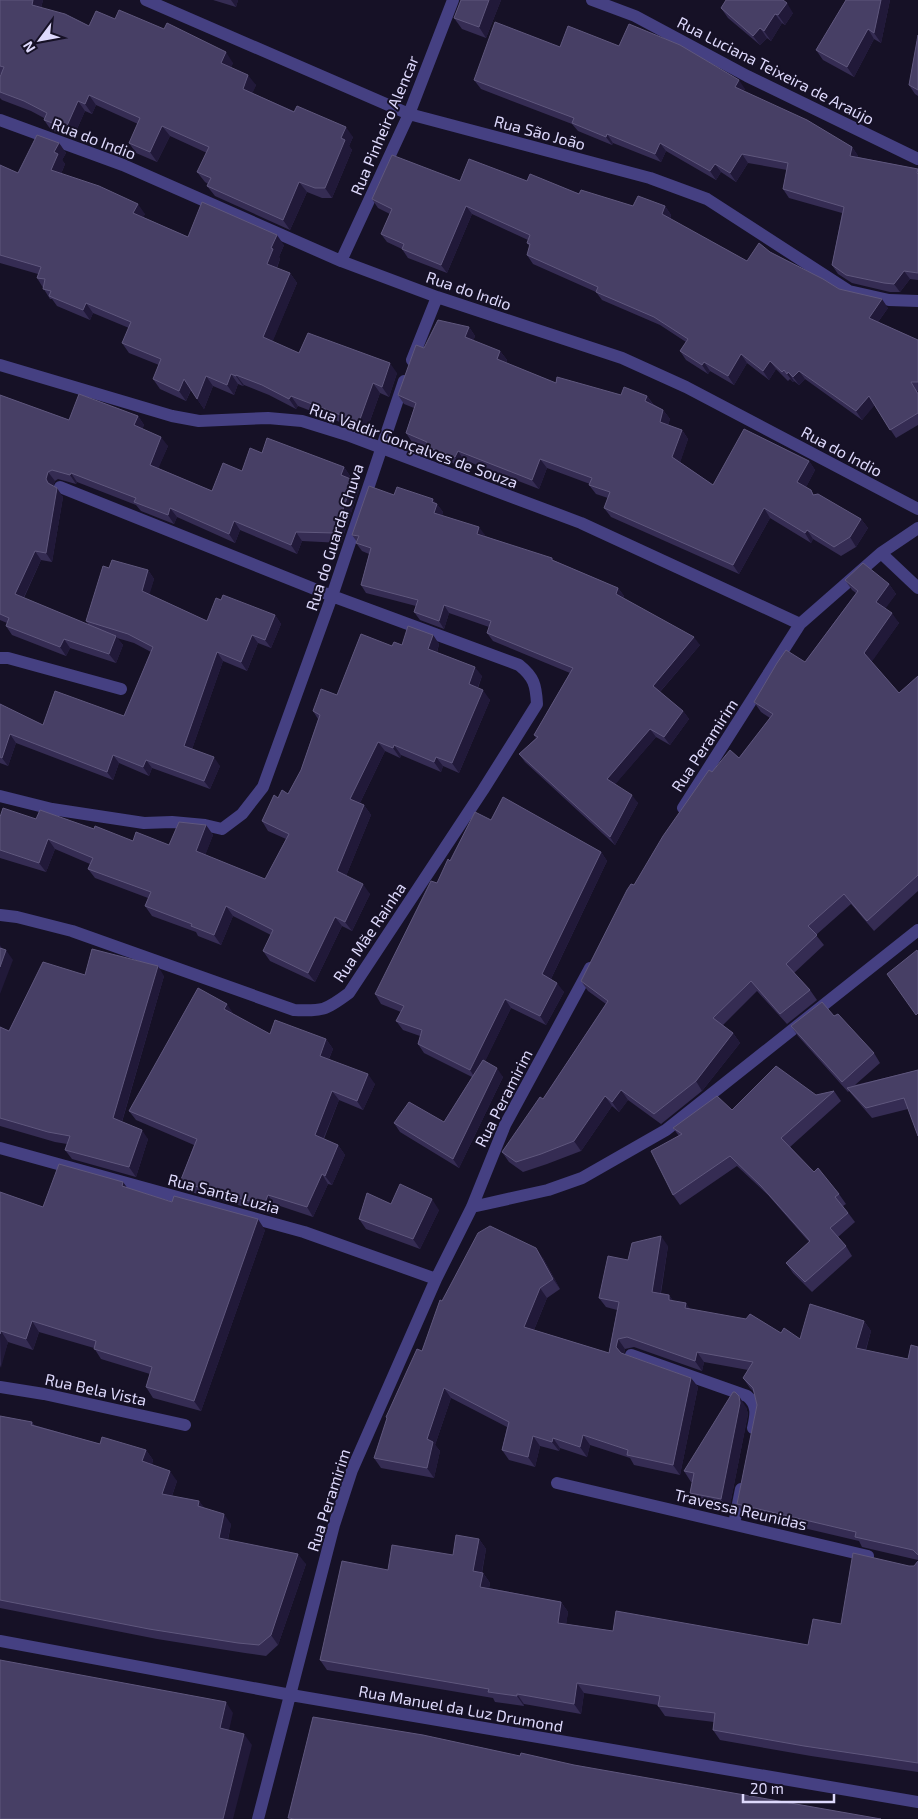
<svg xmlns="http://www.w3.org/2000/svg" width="918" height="1819" font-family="'Exo 2',sans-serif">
  <rect width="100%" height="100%" fill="#161126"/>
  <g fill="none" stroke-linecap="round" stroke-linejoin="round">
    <path stroke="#454082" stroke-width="12" d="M 631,1355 L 747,1396 C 758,1405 756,1415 753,1428
      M 734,1524 L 741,1489"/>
    <path stroke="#454082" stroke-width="12" d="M 146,0 L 409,114 L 650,178 L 707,199 L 849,291 L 889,300 L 918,301
      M 592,0 L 635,16 L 747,76 L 918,159
      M 0,120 L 123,165 L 341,261 L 437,297 L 622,358 L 686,387 L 918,509
      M 341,261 L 409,114 L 453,0
      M 412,360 L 437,297
      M 0,365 L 172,416 L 199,421 L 268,418 L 302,421 L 347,435 L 581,523 L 800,624
      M 881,553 L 918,588
      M 0,658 L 8,658 L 121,689
      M 0,796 L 52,809 L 144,823 L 172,822 L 205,825 L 222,829 L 242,814 L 263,787 L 332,596 L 404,381
      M 683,808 L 800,624 L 881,553 L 918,528
      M 0,915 L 17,917 L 72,931 L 294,1010 C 323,1011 325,1011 349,993 L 483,790 L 537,704 C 536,685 534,677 519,665 L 332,596 L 60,487
      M 0,1148 L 304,1232 L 436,1279
      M 472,1207 L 548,1190 L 582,1178 L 666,1130 L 918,930
      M 0,1387 L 44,1394 L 185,1425
      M 557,1483 L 868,1556
      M 0,1641 L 291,1695 L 918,1802
      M 258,1819 L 334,1525 L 352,1470 L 436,1279 L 472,1207 L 505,1125 L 590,968"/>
  </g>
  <path fill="#352c53" d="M 0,0 L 43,0 L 41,8 L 89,26 L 115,19 L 233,63 L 231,67 L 256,85 L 252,93 L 353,137 L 349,146 L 352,150 L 332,198 L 322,198 L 307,192 L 290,230 L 215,196 L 207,186 L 208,184 L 205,182 L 197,172 L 207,153 L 170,136 L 157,162 L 136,153 L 129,143 L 138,124 L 96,105 L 92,114 L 85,111 L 73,138 L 51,130 L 44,120 L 44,118 L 31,111 L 2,100 L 0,98 L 0,77 L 1,75 L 0,74 Z
    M 213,0 L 238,0 L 236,7 Z
    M 461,0 L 501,0 L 486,38 L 462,29 L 454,18 Z
    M 846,0 L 890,0 L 881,43 L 874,39 L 854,77 L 823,60 L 816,50 Z
    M 721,8 L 793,13 L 785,25 L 782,23 L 771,41 L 767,38 L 760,45 L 728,18 Z
    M 918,35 L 918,96 L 915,94 L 909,85 Z
    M 619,46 L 745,89 L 743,91 L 852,147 L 858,156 L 858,157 L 918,169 L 918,280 L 910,279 L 900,292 L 890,292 L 852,283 L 838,274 L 832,265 L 842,213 L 789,198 L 783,189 L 787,170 L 748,163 L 736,182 L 721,172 L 716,180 L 666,151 L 661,162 L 613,143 L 612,145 L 578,131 L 572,124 L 481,89 L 474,80 L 560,47 Z
    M 59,143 L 66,153 L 62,160 L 65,164 L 61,174 L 145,214 L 143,217 L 188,237 L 284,245 L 279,257 L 280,259 L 277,268 L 290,273 L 297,283 L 272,342 L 299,353 L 397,373 L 389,397 L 380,393 L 366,432 L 298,406 L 296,409 L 269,395 L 244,385 L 243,386 L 238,384 L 234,395 L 213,386 L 204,409 L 191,390 L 186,401 L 160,389 L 153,379 L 159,365 L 129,353 L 122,343 L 129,328 L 93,313 L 90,320 L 57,306 L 52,299 L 50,299 L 37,278 L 38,274 L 0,263 L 0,165 L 18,173 Z
    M 460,181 L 527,181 L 633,206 L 665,206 L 671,215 L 670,219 L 747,261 L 770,252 L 839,289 L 888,308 L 878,322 L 918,340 L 918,391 L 917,391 L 918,392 L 918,425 L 896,438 L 874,405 L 862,420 L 805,379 L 799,385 L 794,381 L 793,382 L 790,379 L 788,381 L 776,369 L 769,380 L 747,363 L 734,385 L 710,371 L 708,374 L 686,360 L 680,351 L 686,342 L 660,325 L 602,300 L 596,292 L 533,264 L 527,255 L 530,247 L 527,243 L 528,240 L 472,214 L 447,273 L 408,258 L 402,249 L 387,242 L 381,234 L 390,214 L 378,208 L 372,199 Z
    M 469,327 L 475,336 L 473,341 L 500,351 L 507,360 L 506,363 L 556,383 L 621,395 L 647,396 L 653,404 L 663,410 L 670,419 L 668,425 L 682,430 L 688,439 L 680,462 L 713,485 L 809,461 L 815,470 L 806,487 L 811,490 L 814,495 L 861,519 L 868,528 L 856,547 L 841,556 L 813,539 L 811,543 L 770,518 L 739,574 L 611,517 L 604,508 L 608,498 L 596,494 L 589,485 L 590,484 L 547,468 L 539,489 L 464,460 L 461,466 L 432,456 L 427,449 L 412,442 L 406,433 L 414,408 L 404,404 L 398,395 L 424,348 Z
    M 0,395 L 69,420 L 138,416 L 144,425 L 142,429 L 168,446 L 158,468 L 212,491 L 242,471 L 262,453 L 344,467 L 350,476 L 349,478 L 353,480 L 359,489 L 341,543 L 302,541 L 297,554 L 240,530 L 235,543 L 177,517 L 174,524 L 141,511 L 136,505 L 77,482 L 76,484 L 58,479 L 55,481 L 53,486 L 63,497 L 52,562 L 41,560 L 24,598 L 89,625 L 86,621 L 109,568 L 148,570 L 154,579 L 149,594 L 207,621 L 221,600 L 275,615 L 281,624 L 271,648 L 258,643 L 247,671 L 223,661 L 192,749 L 220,766 L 210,789 L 152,768 L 149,776 L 119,763 L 113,780 L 16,743 L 8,766 L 0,763 L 0,704 L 43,725 L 124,716 L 151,652 L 134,643 L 117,638 L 123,645 L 116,663 L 70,648 L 66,656 L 12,635 L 6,626 L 7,623 L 0,620 Z
    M 436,503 L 443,512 L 442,515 L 485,535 L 485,536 L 555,561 L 618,588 L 624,596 L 623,598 L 700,645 L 660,692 L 683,711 L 689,719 L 670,745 L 656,737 L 615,784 L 638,803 L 615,845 L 525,762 L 519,754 L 536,738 L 534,735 L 570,673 L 493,641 L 487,633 L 489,627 L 449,613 L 444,629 L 420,620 L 414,612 L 416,606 L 366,593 L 361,585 L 369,554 L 362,551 L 356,543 L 357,542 L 352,535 Z
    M 845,580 L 889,584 L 896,594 L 885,608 L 899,623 L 871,662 L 899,693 L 918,676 L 918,891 L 874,931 L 851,904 L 816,935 L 824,945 L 794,973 L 810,990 L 817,1000 L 787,1024 L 757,991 L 723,1025 L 733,1033 L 740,1043 L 702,1091 L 661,1124 L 628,1100 L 619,1112 L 612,1106 L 581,1151 L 547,1164 L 523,1172 L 509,1162 L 502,1152 L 543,1099 L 606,1004 L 588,991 L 581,981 L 634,885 L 712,772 L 739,758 L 770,718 L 761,712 L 754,702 L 805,662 L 856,593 L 852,590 Z
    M 433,635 L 439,644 L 437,653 L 482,676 L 478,688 L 490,700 L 459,773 L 443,766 L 441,772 L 401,755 L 400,758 L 385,751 L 360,803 L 364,805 L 371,815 L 346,876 L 370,894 L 352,931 L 342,926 L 315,982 L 270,961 L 263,951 L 271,935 L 233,916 L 221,945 L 198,936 L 196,932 L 152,916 L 145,906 L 148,898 L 95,878 L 88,869 L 90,864 L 55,849 L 46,872 L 0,858 L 0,817 L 36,819 L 94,829 L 133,841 L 169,845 L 206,825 L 213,835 L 205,855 L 265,879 L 286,839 L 268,831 L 262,821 L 278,798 L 288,794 L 301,770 L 318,719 L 313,711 L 337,695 L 392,646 L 402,645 Z
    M 491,820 L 601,852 L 607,861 L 551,979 L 564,992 L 546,1025 L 511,1008 L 485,1061 L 503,1077 L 459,1168 L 400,1132 L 394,1123 L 444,1122 L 472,1077 L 424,1053 L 418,1044 L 420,1036 L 403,1030 L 396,1021 L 401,1012 L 381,1004 L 375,994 L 450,861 Z
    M 85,975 L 164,976 L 122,1122 L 148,1139 L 136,1177 L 72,1159 L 65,1150 L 67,1144 L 55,1142 L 0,1126 L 0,1027 L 9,1031 Z
    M 233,1013 L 233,1014 L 270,1034 L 326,1039 L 333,1049 L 329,1059 L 375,1084 L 363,1110 L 339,1100 L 324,1139 L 338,1145 L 345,1155 L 332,1185 L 328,1184 L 313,1217 L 274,1204 L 270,1214 L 187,1191 L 180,1182 L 194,1145 L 136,1120 L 129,1111 Z
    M 834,1016 L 874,1053 L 880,1063 L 855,1085 L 918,1070 L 908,1109 L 872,1118 L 854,1097 L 849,1091 L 848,1092 L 798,1036 L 791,1026 Z
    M 834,1091 L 841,1101 L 790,1147 L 814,1172 L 839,1194 L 846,1204 L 843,1206 L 855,1222 L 838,1237 L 846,1246 L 852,1256 L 812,1292 L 793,1273 L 786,1263 L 809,1242 L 768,1195 L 737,1166 L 680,1205 L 673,1195 L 679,1136 L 673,1128 L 732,1110 L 816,1095 Z
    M 123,1182 L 127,1188 L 265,1230 L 201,1411 L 153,1398 L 146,1387 L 150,1374 L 101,1359 L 94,1348 L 39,1332 L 33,1350 L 8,1342 L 0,1368 L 0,1192 L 43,1207 Z
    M 439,1210 L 420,1249 L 366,1229 L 359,1219 Z
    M 668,1246 L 661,1293 L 669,1295 L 673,1301 L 690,1309 L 800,1339 L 864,1321 L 871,1331 L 866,1350 L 908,1359 L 918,1347 L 918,1560 L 862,1547 L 859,1541 L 744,1514 L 737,1504 L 757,1405 L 754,1392 L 750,1388 L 743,1378 L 748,1370 L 704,1362 L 702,1371 L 634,1347 L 625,1349 L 624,1354 L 691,1378 L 698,1387 L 680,1475 L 634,1465 L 630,1458 L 590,1445 L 587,1457 L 560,1448 L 559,1451 L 540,1446 L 535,1467 L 509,1460 L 502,1450 L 507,1427 L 451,1398 L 435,1445 L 440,1451 L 434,1478 L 381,1468 L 374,1458 L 387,1419 L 386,1417 L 422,1351 L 442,1301 L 543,1258 L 560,1289 L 547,1298 L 534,1330 L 609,1353 L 617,1310 L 606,1307 L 599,1298 L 628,1260 Z
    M 746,1407 L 748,1414 L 729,1510 L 698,1504 L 690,1493 L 692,1482 L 691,1482 L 684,1471 Z
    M 0,1416 L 32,1422 L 34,1425 L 100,1444 L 146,1450 L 153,1460 L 152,1464 L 177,1481 L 172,1496 L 199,1501 L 204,1508 L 231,1524 L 228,1540 L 306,1564 L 278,1645 L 266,1656 L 245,1653 L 157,1639 L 0,1608 Z
    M 479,1539 L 486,1549 L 482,1573 L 483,1573 L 490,1583 L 489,1588 L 561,1602 L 568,1612 L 566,1624 L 613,1631 L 808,1645 L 841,1624 L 909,1566 L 914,1566 L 918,1561 L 918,1772 L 811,1756 L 720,1740 L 713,1730 L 714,1722 L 665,1716 L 658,1706 L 658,1705 L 584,1693 L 581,1714 L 524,1704 L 524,1706 L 495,1702 L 493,1698 L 327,1670 L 320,1660 L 388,1570 L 453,1555 Z"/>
  <path fill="#211939" d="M 33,0 L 43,0 L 39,15 L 32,5 Z
    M 231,0 L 238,0 L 236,7 Z
    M 489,0 L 501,0 L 486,38 L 479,27 Z
    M 881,0 L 890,0 L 881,43 L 874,33 Z
    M 787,3 L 793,13 L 785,25 L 778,15 Z
    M 775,14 L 782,23 L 771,41 L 764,31 Z
    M 760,28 L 767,38 L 760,45 L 753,36 Z
    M 868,29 L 874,39 L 854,77 L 847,67 Z
    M 226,52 L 233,63 L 228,73 L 221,63 Z
    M 248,75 L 256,85 L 250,99 L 243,89 Z
    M 739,80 L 745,89 L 741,95 L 735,87 Z
    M 89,95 L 96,105 L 92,114 L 85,104 Z
    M 78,101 L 85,111 L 73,138 L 66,128 Z
    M 162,126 L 170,136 L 157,162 L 150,152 Z
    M 346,127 L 353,137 L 349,146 L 352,150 L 332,198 L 325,188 L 341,138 Z
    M 607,134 L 613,143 L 612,145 L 606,137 Z
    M 59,143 L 66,153 L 62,160 L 65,164 L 58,181 L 51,170 L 54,152 Z
    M 660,143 L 666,151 L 661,162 L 655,154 Z
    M 852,147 L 858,156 L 856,164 L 850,156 Z
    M 742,154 L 748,163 L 736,182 L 730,173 Z
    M 715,164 L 721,172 L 716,180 L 710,171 Z
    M 299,182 L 307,192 L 290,230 L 283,220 Z
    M 138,204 L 145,214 L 140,223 L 133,213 Z
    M 466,206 L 472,214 L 447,273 L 441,265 Z
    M 665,206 L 671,215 L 668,223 L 662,214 Z
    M 277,235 L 284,245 L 279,257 L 280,259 L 274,274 L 267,264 L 271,248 Z
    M 904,271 L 910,279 L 900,292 L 894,284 Z
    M 290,273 L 297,283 L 270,348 L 263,337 Z
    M 882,299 L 888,308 L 875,326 L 869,318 Z
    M 86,303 L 93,313 L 90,320 L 83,310 Z
    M 469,327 L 475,336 L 471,346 L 465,337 Z
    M 500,351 L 507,360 L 503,369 L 497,359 Z
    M 741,354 L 747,363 L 734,385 L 728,376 Z
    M 770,361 L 776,369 L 769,380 L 763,371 Z
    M 704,362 L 710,371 L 708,374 L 702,365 Z
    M 390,363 L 397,373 L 389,397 L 382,387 Z
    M 799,371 L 805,379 L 799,385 L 793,377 Z
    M 788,372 L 794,381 L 793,382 L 787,374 Z
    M 231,374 L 238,384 L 234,395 L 227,385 Z
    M 236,375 L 244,385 L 243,386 L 236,376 Z
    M 206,376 L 213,386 L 204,409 L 197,399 Z
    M 184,379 L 191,389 L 186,401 L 179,391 Z
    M 373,383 L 380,393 L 366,432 L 359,422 Z
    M 291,396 L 298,406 L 296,409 L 289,399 Z
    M 647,396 L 653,405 L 645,401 Z
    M 869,396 L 875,405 L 862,420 L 856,411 Z
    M 663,410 L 670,419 L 666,431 L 660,422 Z
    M 138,416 L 144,425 L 140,434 L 134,425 Z
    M 682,430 L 688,439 L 679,466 L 672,457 Z
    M 161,437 L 168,446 L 156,474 L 150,465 Z
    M 458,451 L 464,460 L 461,466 L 455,457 Z
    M 540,459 L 547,468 L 539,489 L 532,480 Z
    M 809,461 L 815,470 L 804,491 L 797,482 Z
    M 344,467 L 350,476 L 347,484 L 341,475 Z
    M 48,472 L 55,481 L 52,488 L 48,483 L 46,479 Z
    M 71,473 L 77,482 L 76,484 L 70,475 Z
    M 353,480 L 359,489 L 341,543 L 335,533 Z
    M 57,488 L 63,497 L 52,562 L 46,553 Z
    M 433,499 L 443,512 L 440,521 L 434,513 L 432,502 Z
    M 170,508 L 177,517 L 174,524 L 168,515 Z
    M 764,508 L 770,518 L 739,574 L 733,565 Z
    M 861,519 L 868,528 L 856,547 L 850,537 Z
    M 234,521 L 240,530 L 235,543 L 229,534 Z
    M 479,527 L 485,535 L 483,542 L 477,534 Z
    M 807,530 L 813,539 L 811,543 L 805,533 Z
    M 296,532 L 302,541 L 297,554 L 291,545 Z
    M 35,551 L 41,560 L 21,603 L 15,594 Z
    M 148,570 L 154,579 L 148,600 L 142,591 Z
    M 889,584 L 896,594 L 883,612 L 876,602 Z
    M 618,588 L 624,596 L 621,602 L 616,594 Z
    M 444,605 L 449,613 L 444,629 L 439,621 Z
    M 892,613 L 899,623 L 871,663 L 864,653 Z
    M 275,615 L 281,624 L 271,648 L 265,640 Z
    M 252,635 L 258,643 L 247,671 L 241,662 Z
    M 433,635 L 439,644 L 435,659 L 428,649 Z
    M 116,636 L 123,645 L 116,663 L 109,654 Z
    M 694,637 L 700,645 L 658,694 L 653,686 Z
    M 64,639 L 70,648 L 66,656 L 60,647 Z
    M 217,652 L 223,661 L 190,755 L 184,746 Z
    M 475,667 L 482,676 L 475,694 L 469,684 Z
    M 483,690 L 490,700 L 459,773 L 452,763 Z
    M 683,711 L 689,719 L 670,745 L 664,737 Z
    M 650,729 L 656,737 L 613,787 L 607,779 Z
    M 10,734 L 16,743 L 8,766 L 2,758 Z
    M 378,742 L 385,751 L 357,809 L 350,799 Z
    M 394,745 L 401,755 L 400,758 L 393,748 Z
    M 113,755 L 119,763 L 113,780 L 107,772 Z
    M 214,757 L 220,766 L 210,789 L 204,781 Z
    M 436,757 L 443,766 L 441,772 L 434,762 Z
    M 146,760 L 152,768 L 149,776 L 143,767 Z
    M 632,795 L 638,803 L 615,845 L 610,837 Z
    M 364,805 L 371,815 L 344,881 L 337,871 Z
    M 206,825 L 213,835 L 203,861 L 196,851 Z
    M 48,839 L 55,849 L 46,872 L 39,863 Z
    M 601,852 L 607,861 L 549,983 L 542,974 Z
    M 363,884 L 370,894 L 352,931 L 345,922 Z
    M 226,906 L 233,916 L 221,945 L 214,935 Z
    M 335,917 L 342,926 L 315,982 L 308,973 Z
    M 0,945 L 5,952 L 6,950 L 13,960 L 0,994 Z
    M 158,966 L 164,976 L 120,1128 L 113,1118 Z
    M 557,983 L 564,992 L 546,1025 L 540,1016 Z
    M 505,999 L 511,1008 L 476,1080 L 470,1070 Z
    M 227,1004 L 233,1013 L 230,1018 L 224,1009 Z
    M 733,1033 L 740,1043 L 702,1091 L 696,1081 Z
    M 326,1039 L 333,1049 L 326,1065 L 320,1056 Z
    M 497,1068 L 503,1077 L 459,1168 L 453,1159 Z
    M 368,1074 L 375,1084 L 363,1110 L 357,1101 Z
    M 621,1090 L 628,1100 L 619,1112 L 612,1102 Z
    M 332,1091 L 339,1100 L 321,1144 L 315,1135 Z
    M 605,1096 L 612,1106 L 581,1151 L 574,1141 Z
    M 142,1130 L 148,1139 L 136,1177 L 129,1167 Z
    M 338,1145 L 345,1155 L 332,1185 L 325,1176 Z
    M 322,1174 L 328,1184 L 313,1217 L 307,1207 Z
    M 123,1182 L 130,1192 L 122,1186 Z
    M 268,1195 L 274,1204 L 270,1214 L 264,1205 Z
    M 432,1199 L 439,1210 L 420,1249 L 413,1239 Z
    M 258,1219 L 265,1230 L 201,1411 L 194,1401 Z
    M 661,1236 L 668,1246 L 659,1302 L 652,1292 Z
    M 536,1248 L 543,1258 L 560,1289 L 553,1279 Z
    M 540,1288 L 547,1298 L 531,1337 L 524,1327 Z
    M 669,1295 L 676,1305 L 669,1300 Z
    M 686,1303 L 693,1313 L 685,1308 Z
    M 32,1321 L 39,1332 L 33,1350 L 26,1339 Z
    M 864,1321 L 871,1331 L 863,1358 L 856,1348 Z
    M 1,1331 L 8,1342 L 1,1368 L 0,1334 Z
    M 618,1339 L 625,1349 L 623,1357 L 616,1347 Z
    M 697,1352 L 704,1362 L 702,1371 L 695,1361 Z
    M 691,1378 L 698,1387 L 680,1475 L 673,1465 Z
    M 444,1388 L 451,1398 L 435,1445 L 440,1451 L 434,1478 L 427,1468 L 427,1439 Z
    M 739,1396 L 746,1407 L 748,1414 L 729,1510 L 721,1499 Z
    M 583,1435 L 590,1445 L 587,1457 L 580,1447 Z
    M 533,1436 L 540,1446 L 535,1467 L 528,1457 Z
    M 553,1438 L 560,1448 L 559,1451 L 552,1442 Z
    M 146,1450 L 153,1460 L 149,1472 L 142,1461 Z
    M 170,1471 L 177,1481 L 169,1504 L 162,1494 Z
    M 199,1501 L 207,1511 L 198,1506 Z
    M 224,1514 L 231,1524 L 226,1548 L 219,1538 Z
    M 479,1539 L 486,1549 L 480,1581 L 473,1571 Z
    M 298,1554 L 306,1564 L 278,1645 L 271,1635 Z
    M 483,1573 L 490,1583 L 487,1597 L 480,1587 Z
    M 561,1602 L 568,1612 L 565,1632 L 558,1623 Z
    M 577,1683 L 584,1693 L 581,1714 L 574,1704 Z
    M 517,1694 L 524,1704 L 524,1706 L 517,1696 Z
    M 226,1702 L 233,1713 L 227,1739 L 220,1728 Z
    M 244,1734 L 252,1745 L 233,1819 L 223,1819 Z"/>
  <path fill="#473f65" stroke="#5f577d" d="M 0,0 L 33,0 L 32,5 L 65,14 L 89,26 L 96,11 L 115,19 L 119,10 L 164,29 L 167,23 L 226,52 L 221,63 L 248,75 L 243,89 L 294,112 L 297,106 L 346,127 L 341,138 L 345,140 L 325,188 L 315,188 L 299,182 L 283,220 L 207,186 L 211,178 L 197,172 L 209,147 L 162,126 L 150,152 L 129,143 L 140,118 L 89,95 L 85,104 L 78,101 L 66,128 L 44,120 L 47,113 L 24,101 L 0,92 L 0,77 L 4,67 L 0,66 Z
    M 461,0 L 489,0 L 479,27 L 454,18 Z
    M 726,0 L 783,0 L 787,3 L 778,15 L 775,14 L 764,31 L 760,28 L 753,36 L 721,8 Z
    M 846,0 L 881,0 L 874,33 L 868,29 L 847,67 L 816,50 Z
    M 495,22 L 560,47 L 568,26 L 619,46 L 629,24 L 680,45 L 739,80 L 735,87 L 807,120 L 852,147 L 850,156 L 918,169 L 917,173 L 918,174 L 918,273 L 904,271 L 894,284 L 884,283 L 846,275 L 832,265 L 844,207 L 783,189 L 788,163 L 742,154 L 730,173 L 715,164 L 710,171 L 660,143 L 655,154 L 607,134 L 606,137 L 572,123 L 574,118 L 474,80 Z
    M 918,35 L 918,90 L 909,85 Z
    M 37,135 L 59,143 L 54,152 L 58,154 L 51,170 L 99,186 L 138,204 L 133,213 L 188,237 L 202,202 L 277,235 L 271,248 L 273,249 L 267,264 L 290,273 L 263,337 L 299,353 L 308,333 L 390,363 L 382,387 L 373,383 L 359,422 L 291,396 L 289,399 L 262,385 L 236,375 L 236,376 L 231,374 L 227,385 L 206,376 L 197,399 L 184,379 L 179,391 L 153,379 L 161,359 L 122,343 L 131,322 L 86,303 L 83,310 L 49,296 L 51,291 L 43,289 L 45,279 L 37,278 L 41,267 L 0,255 L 0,165 L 18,173 Z
    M 392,155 L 460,181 L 469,159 L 527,181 L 530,174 L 579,194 L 581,190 L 633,206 L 638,196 L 665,206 L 662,214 L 747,261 L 759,243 L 770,252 L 823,279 L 839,289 L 882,299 L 869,318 L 918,340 L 918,382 L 911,382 L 918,394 L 918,413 L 890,430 L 869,396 L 856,411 L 799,371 L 793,377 L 788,372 L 787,374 L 784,370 L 782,372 L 770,361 L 763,371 L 741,354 L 728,376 L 704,362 L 702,365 L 680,351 L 688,339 L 654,317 L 596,292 L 598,287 L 527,255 L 530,244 L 527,243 L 530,235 L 466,206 L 441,265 L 402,249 L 404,244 L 381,234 L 392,209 L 372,199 Z
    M 438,320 L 469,327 L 465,337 L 500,351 L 497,359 L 556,383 L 557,377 L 621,395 L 624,387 L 647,396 L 645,401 L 663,410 L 660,422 L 682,430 L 672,457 L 713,485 L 744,429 L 809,461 L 797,482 L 811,490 L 813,495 L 818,494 L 861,519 L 850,537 L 834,547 L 807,530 L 805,533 L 764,508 L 733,565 L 604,508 L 610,492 L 589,485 L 592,478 L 540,459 L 532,480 L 458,451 L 455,457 L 426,447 L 427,442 L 406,433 L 416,403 L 398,395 L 416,345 L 424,348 Z
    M 79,394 L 138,416 L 134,425 L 161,437 L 150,465 L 212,491 L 223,463 L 242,471 L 250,448 L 262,453 L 267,438 L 344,467 L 341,475 L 353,480 L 335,533 L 296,532 L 291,545 L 234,521 L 229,534 L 170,508 L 168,515 L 134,502 L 136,498 L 71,473 L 70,475 L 52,470 L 48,472 L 46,479 L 48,483 L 57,488 L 46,553 L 35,551 L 15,594 L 116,636 L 109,654 L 64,639 L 60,647 L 6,626 L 9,618 L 0,614 L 0,395 L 69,420 Z
    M 369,486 L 394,495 L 397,487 L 433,499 L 432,502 L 437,504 L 434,513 L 479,527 L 477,534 L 552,558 L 552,560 L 618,588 L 616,594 L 694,637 L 653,686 L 683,711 L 664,737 L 650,729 L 607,779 L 632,795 L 610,837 L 519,754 L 538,737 L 534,735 L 573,668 L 487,633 L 491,621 L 444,605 L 439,621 L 414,612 L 418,600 L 361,585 L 371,548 L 356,543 L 359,536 L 352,535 Z
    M 112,560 L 148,570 L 142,591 L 207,621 L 216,598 L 221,600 L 223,595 L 275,615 L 265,640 L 252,635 L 241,662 L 217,652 L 184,746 L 214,757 L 204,781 L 146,760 L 143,767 L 113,755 L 107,772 L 10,734 L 2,758 L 0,757 L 0,704 L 43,725 L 55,691 L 124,716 L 153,647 L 128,634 L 86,621 L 103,566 L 109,568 Z
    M 863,563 L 889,584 L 876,602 L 892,613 L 864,653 L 899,693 L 918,676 L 918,875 L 867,921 L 844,894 L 808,926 L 817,935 L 786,964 L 810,990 L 780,1014 L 751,981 L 713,1018 L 733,1033 L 696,1081 L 654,1114 L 621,1090 L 612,1102 L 605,1096 L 574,1141 L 541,1154 L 516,1162 L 502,1152 L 540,1097 L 543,1099 L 608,1001 L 581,981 L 627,890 L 631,884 L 634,885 L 663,836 L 709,770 L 712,772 L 730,750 L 739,758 L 773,714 L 754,702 L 777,663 L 786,650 L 805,662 L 858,591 L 845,580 Z
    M 408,626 L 433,635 L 428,649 L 475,667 L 469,684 L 483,690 L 452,763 L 436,757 L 434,762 L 394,745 L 393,748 L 378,742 L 350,799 L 364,805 L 337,871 L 363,884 L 345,922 L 335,917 L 308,973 L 263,951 L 273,930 L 226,906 L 214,935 L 191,926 L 192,924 L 145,906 L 151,892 L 88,869 L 93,858 L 48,839 L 39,863 L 0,850 L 0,817 L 3,808 L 36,819 L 40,810 L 94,829 L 95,826 L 133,841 L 136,832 L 169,845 L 179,822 L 206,825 L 196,851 L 265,879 L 289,834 L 262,821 L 274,795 L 278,798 L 282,790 L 288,794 L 301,770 L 320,715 L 313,711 L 321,689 L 337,695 L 361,634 L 392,646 L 394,642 L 402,645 Z
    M 503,797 L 601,852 L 542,974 L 557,983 L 540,1016 L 505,999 L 470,1070 L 418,1044 L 422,1030 L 396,1021 L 404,1006 L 375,994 L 431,881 L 437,883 L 448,859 L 450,861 L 475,812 L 491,820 Z
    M 0,948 L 6,950 L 0,967 Z
    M 92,949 L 158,966 L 113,1118 L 142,1130 L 129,1167 L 65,1150 L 70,1136 L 48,1132 L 0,1118 L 0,1027 L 9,1031 L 43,962 L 85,975 Z
    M 917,950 L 918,952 L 918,1013 L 916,1015 L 887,974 Z
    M 198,988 L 227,1004 L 224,1009 L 270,1034 L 275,1020 L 326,1039 L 320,1056 L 368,1074 L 357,1101 L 332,1091 L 315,1135 L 338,1145 L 325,1176 L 322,1174 L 307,1207 L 268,1195 L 264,1205 L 180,1182 L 197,1139 L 129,1111 Z
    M 822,1002 L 834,1016 L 838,1014 L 874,1053 L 842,1082 L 791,1026 Z
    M 483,1060 L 497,1068 L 453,1159 L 394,1123 L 409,1102 L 444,1122 Z
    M 776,1066 L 816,1095 L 834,1091 L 781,1138 L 814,1172 L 818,1168 L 839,1194 L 835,1197 L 848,1213 L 830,1228 L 846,1246 L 805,1282 L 786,1263 L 810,1241 L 761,1186 L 730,1156 L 673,1195 L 651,1151 L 682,1134 L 673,1128 L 717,1096 L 732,1110 Z
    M 918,1070 L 918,1136 L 904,1098 L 866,1108 L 847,1088 Z
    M 59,1164 L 123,1182 L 122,1186 L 172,1202 L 174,1196 L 258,1219 L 194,1401 L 146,1387 L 152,1367 L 94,1349 L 96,1341 L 32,1321 L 26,1339 L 1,1331 L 0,1334 L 0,1192 L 43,1207 Z
    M 400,1184 L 432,1199 L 413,1239 L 359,1219 L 367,1193 L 391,1204 Z
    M 490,1226 L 536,1248 L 553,1279 L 540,1288 L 524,1327 L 609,1353 L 619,1302 L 599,1298 L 608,1256 L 628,1260 L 632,1243 L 661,1236 L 652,1292 L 669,1295 L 669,1300 L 686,1303 L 685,1308 L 746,1319 L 750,1314 L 781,1333 L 784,1328 L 800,1339 L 810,1304 L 864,1321 L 856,1348 L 908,1359 L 911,1345 L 918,1347 L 918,1555 L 913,1550 L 855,1537 L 856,1532 L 737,1504 L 757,1405 L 753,1388 L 743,1378 L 753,1362 L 697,1352 L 695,1361 L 627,1337 L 618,1339 L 616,1347 L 621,1353 L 691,1378 L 673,1465 L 627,1455 L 628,1450 L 583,1435 L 580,1447 L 553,1438 L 552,1442 L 533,1436 L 528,1457 L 502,1450 L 509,1422 L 444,1388 L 427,1439 L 433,1442 L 427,1468 L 374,1458 L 387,1418 L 386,1417 L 417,1349 L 422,1351 L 440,1300 L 442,1301 L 478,1233 Z
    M 733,1392 L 735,1392 L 739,1396 L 740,1403 L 721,1499 L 690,1493 L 694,1473 L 684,1471 Z
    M 0,1416 L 32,1422 L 31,1425 L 100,1444 L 102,1437 L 146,1450 L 142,1461 L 170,1471 L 162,1494 L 199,1501 L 198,1506 L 224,1514 L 219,1538 L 298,1554 L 271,1635 L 259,1645 L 238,1643 L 149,1629 L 0,1600 Z
    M 456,1535 L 479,1539 L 473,1571 L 483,1573 L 480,1587 L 561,1602 L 558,1623 L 613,1631 L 616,1611 L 808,1645 L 813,1619 L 841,1624 L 853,1553 L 909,1566 L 914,1566 L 918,1561 L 918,1763 L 804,1746 L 713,1730 L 715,1713 L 658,1706 L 660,1696 L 577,1683 L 574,1704 L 517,1694 L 517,1696 L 488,1692 L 489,1689 L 320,1660 L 342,1561 L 388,1570 L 392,1545 L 453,1555 Z
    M 0,1660 L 226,1702 L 220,1728 L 244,1734 L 223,1819 L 0,1819 Z
    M 313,1717 L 423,1735 L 520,1756 L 521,1753 L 574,1765 L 881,1819 L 295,1819 L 288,1818 Z"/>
  <g text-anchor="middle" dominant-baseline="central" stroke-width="4" stroke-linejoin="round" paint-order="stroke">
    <g font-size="16" fill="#ded9fc" stroke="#161126">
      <text transform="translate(776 70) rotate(27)">Rua Luciana Teixeira de Araújo</text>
      <text transform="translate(384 125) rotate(-67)">Rua Pinheiro Alencar</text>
      <text transform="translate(540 132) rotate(15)">Rua São João</text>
      <text transform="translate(94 138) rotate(21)">Rua do Indio</text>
      <text transform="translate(469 290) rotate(19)">Rua do Indio</text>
      <text transform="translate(414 445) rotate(20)">Rua Valdir Gonçalves de Souza</text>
      <text transform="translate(842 451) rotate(28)">Rua do Indio</text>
      <text transform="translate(334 537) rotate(-72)">Rua do Guarda Chuva</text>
      <text transform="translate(704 745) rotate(-57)">Rua Peramirim</text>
      <text transform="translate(369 932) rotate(-56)">Rua Mãe Rainha</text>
      <text transform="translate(503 1098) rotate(-63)">Rua Peramirim</text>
      <text transform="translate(224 1193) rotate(15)">Rua Santa Luzia</text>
      <text transform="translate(96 1389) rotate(12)">Rua Bela Vista</text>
      <text transform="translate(328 1500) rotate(-72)">Rua Peramirim</text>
      <text transform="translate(741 1509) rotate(13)">Travessa Reunidas</text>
      <text transform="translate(461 1708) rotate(10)">Rua Manuel da Luz Drumond</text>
    </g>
  </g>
  <g transform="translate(40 40) rotate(238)" stroke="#161126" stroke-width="4" paint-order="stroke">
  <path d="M0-4L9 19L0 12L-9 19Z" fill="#ded9fc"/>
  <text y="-8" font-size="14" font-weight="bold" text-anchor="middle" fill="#ded9fc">N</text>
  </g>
  <path d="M743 1794v8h91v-8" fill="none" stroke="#ded9fc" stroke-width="2.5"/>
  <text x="750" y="1794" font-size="15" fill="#ded9fc" stroke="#161126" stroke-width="4" paint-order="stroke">20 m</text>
</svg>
